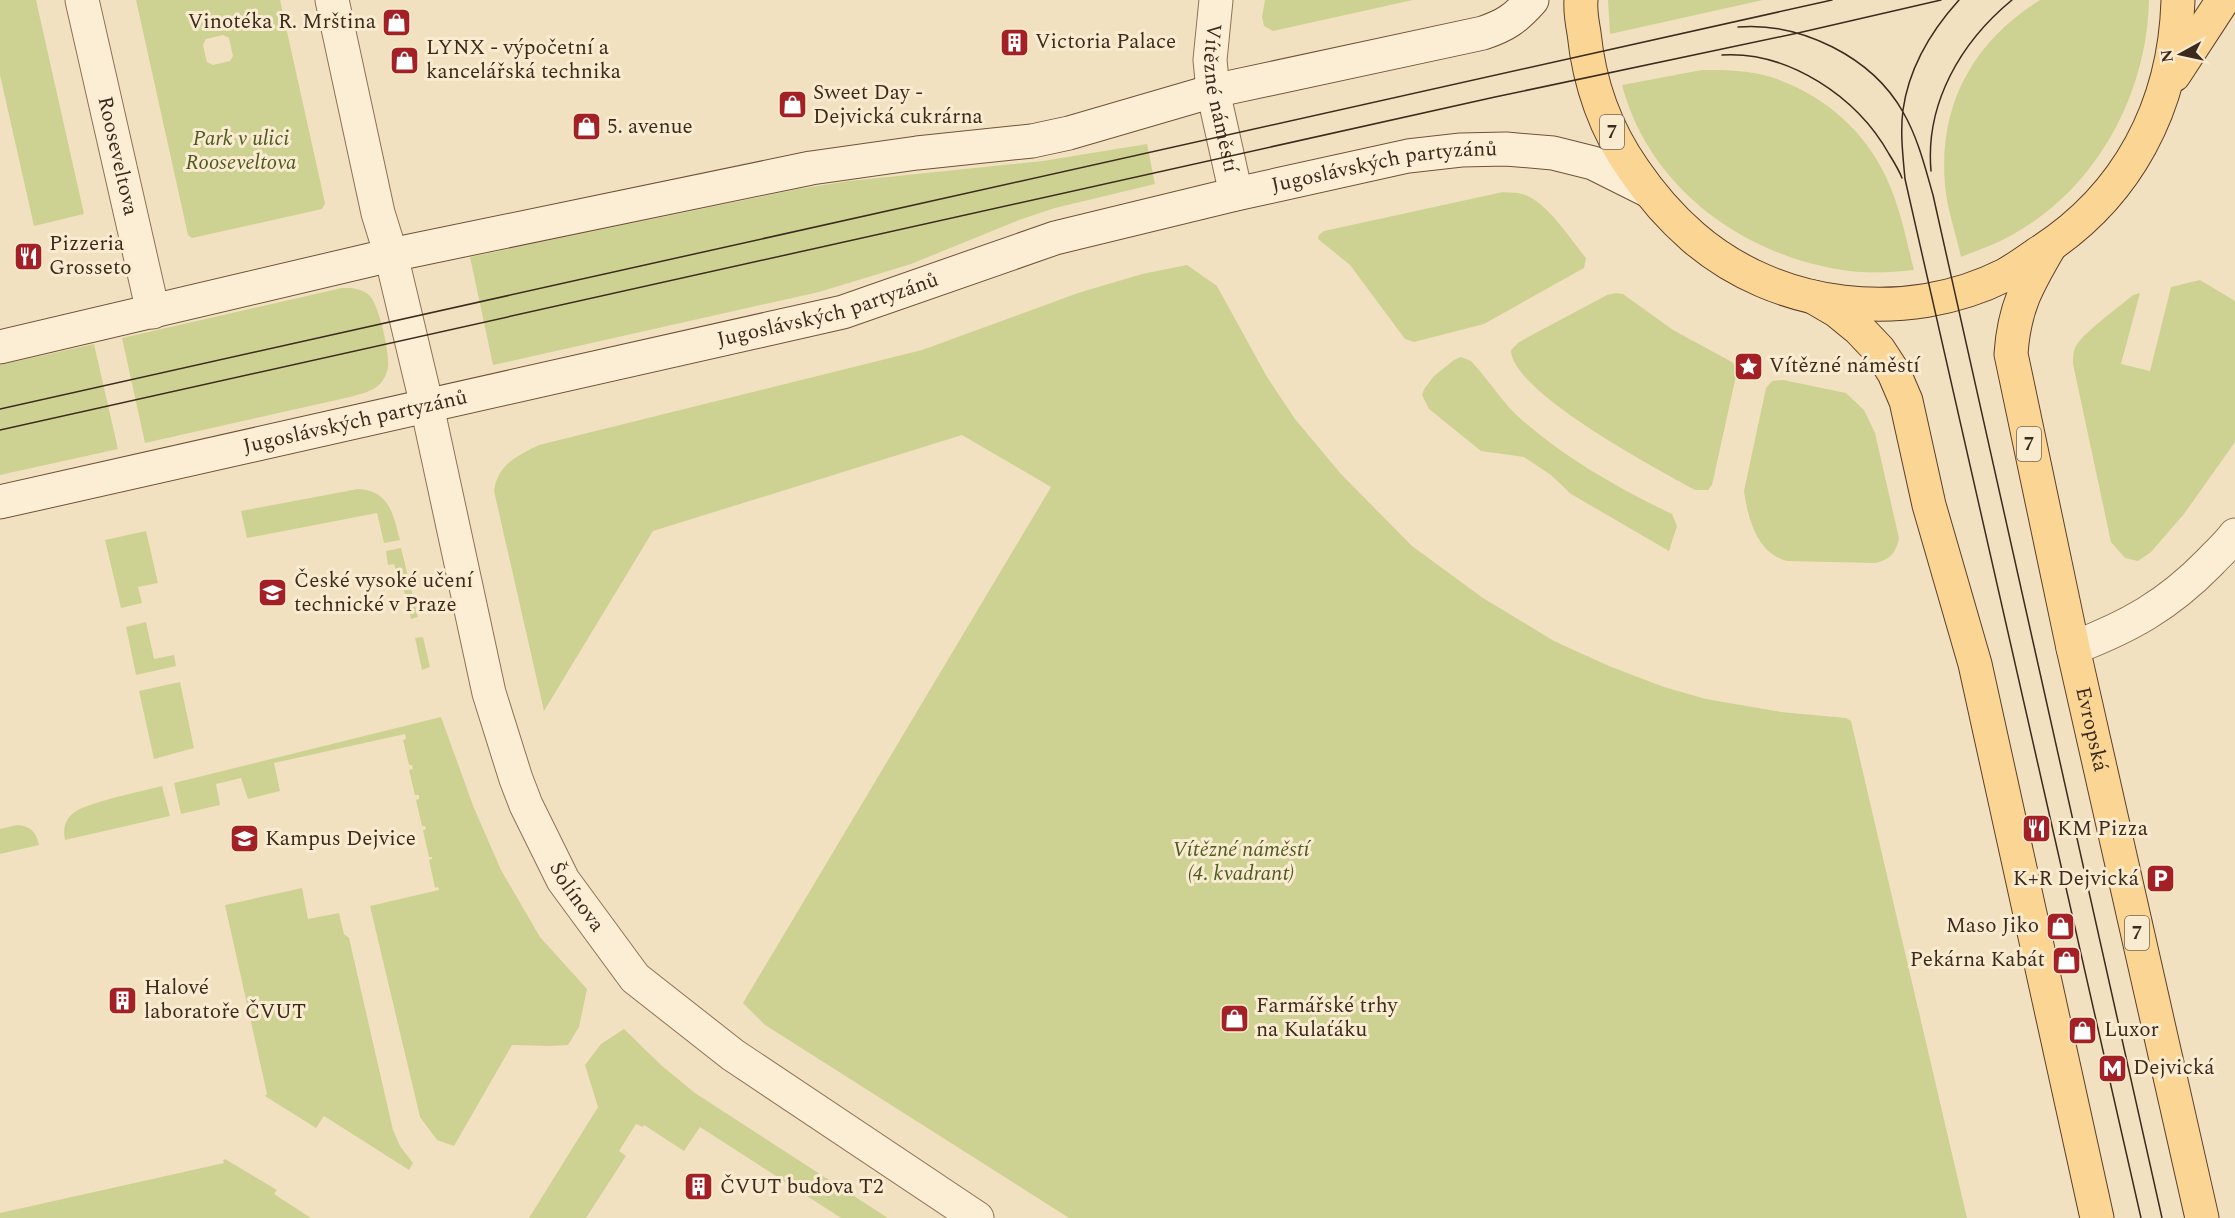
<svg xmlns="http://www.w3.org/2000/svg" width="2235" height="1218" font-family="Spectral,serif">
  <rect width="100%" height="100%" fill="#f2e1c0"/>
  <path fill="#cdd293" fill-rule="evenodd" d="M 0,0 L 36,0 L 84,214 L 34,226 L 0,75 Z
    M 136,0 L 280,0 L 325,203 L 322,209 L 192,238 L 188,235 ZM 223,35 L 229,38 L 233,56 L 230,61 L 213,65 L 207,62 L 203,45 L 206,39 Z
    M 1265,0 L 1413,0 L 1273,31 L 1264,26 L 1262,17 Z
    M 1608,0 L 1763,0 L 1610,34 Z
    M 2040,0 L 2149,0 C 2147,95 2096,189 2012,235 C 1996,244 1978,250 1961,257 C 1956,234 1947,209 1945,185 C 1938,105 1973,42 2040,0 Z
    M 1702,70 C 1725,70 1749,70 1771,77 C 1821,93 1864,129 1886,177 C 1900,206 1906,239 1914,270 C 1896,272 1877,273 1859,272 C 1752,262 1650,192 1622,85 Z
    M 1147,144 L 1155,184 L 1055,208 L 1019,220 L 911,264 L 819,292 L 493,365 L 470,257 L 798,189 L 849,181 L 1043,161 Z
    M 1503,192 C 1509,193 1516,192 1522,194 C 1546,200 1570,239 1586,258 L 1584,268 L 1484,324 L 1414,342 L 1405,339 L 1350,265 L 1318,239 L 1319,235 L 1324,231 Z
    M 1187,265 L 1217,286 L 1267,377 L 1295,419 L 1341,474 L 1412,546 L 1483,598 L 1554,641 L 1609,666 L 1664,687 L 1706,699 L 1781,712 L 1846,718 L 1851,721 L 1967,1218 L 1069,1218 L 765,1025 L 743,1003 L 1051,487 L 962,435 L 653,531 L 544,711 L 494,491 C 498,464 517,456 539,445 L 922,350 L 1078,293 L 1142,274 Z
    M 2200,280 L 2235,301 L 2235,442 L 2184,514 L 2151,552 L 2138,561 L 2125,558 L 2111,542 L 2073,364 C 2073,358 2073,351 2076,346 C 2085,331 2118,308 2133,295 L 2140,293 L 2121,364 L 2150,371 L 2171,287 Z
    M 342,288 C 352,288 361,288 369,295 C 379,304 390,354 388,367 C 387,373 384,380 380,384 C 372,392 360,394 350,397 L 145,443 L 122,338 Z
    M 1616,293 L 1623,294 L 1673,330 L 1732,362 L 1736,366 L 1736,376 L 1712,485 L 1708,490 L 1695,490 C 1659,470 1511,392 1511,350 L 1519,342 L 1607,295 Z
    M 94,344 L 118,449 L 0,475 L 0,365 Z
    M 1461,357 L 1471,361 C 1489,380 1503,404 1523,421 C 1567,459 1619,489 1672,514 L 1677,526 L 1669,551 L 1571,494 L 1551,475 L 1524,457 L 1481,451 L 1429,409 L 1422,395 L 1424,389 L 1434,376 L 1454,360 Z
    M 1783,380 L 1846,393 L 1864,410 L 1875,433 L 1899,538 C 1896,554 1889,560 1875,563 L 1787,561 C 1757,553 1748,519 1744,491 L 1766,388 L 1772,381 Z
    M 358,489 C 390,491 393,514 400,540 L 384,543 L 377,513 L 247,538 L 241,511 Z
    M 146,531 L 158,583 L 138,587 L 142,603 L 121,608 L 105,540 Z
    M 401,548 L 418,617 L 411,619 L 399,570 L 396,570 L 394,564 L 388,565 L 386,551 Z
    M 146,622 L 154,659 L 174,655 L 176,666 L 136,675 L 126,627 Z
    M 423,637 L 430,667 L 422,670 L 415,638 Z
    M 180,682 L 194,748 L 154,759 L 139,691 Z
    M 441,717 L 474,808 L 501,870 L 540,937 L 587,989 L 579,1027 L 568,1045 L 551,1046 L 512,1045 L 454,1146 L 437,1140 L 420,1117 L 370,906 L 439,890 L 438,887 L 435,888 L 429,860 L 432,859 L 432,857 L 429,857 L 423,830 L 426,829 L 425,826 L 422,826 L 416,800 L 419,799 L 419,795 L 415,795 L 409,770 L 413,769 L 412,765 L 409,765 L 403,740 L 406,739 L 405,734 L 274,763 L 280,791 L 248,799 L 241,778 L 216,784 L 220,805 L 181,814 L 174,783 Z
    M 162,786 L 170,816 L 65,840 C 63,830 64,822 72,814 C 83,803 143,791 162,786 Z
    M 17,825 C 31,826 36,832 39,845 L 0,854 L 0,829 Z
    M 302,888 L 308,919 L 339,913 L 344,934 L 349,938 L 393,1130 L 400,1146 L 413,1163 L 409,1170 L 324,1116 L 316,1128 L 265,1096 L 267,1094 L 225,905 Z
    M 624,1029 L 661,1065 L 695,1093 L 888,1218 L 841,1218 L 700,1127 L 684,1151 L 644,1125 L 643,1127 L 636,1124 L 619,1151 L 626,1156 L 586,1218 L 529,1218 L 598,1107 L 585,1065 L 601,1044 Z
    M 225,1159 L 277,1190 L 274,1194 L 311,1218 L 0,1218 L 0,1213 L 224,1163 L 223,1160 Z"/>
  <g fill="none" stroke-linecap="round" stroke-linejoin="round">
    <defs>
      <g id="street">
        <path id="s1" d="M 82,0 L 153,312"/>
        <path id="s2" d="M 332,0 L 378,213 L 391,255 L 427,406 L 489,693 L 516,779 L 526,805 L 563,880 L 635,978 L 733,1055 L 977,1218"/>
        <path id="s3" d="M 1216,0 L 1210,60 L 1213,91 L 1236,194"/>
        <path d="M 2073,648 C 2128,627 2167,606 2210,562 C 2218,553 2228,545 2235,535"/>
      </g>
      <g id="secondary">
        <path d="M 0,347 L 391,255 L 811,168 L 917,153 L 1032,141 L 1069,133 L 1213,91 L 1483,33 C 1506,25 1515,19 1532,0"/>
        <path id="s4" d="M 0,502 L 843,312 L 1055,238 L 1236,194 L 1408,156 L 1461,150 L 1506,149 L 1553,153 L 1593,163 L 1649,191"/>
      </g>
      <g id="primary">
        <path d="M 1581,0 C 1580,11 1582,22 1584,33 C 1589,82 1605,129 1634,170 C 1651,195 1670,217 1693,237 C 1777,310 1906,325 2005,275 C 2016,269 2027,261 2037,254 C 2128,197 2175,106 2178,0"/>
        <path d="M 2174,75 L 2223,0"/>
        <path id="s5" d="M 2050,246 C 2027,285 2014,308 2011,354 L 2073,648 L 2202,1218"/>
        <path d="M 1813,297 L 1837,311 L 1859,329 L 1879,350 L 1894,373 L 1906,401 L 1929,505 L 1975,664 L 2097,1218"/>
      </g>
    </defs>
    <use href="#street" stroke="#8d7156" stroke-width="35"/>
    <use href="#secondary" stroke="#6f5239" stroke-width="35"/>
    <use href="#primary" stroke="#5b3f2b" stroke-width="35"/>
    <use href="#street" stroke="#fceed4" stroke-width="33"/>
    <use href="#secondary" stroke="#fceed4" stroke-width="33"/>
    <use href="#primary" stroke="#fad594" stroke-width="33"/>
    <path stroke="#3c2a1c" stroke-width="1.5" d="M 1959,0 C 1931,31 1909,67 1903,110 C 1900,132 1903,157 1905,179 L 2141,1218
      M 1738,27 C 1801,22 1872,57 1903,112 C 1918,138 1925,167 1933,195 L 2162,1218
      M 1722,55 C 1789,51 1857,97 1889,154 C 1894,162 1899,170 1902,178
      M 1931,171 C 1925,103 1961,42 2012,0
      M 0,409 L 1832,0
      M 0,430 L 1495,97 L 1798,33 L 1941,0"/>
  </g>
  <defs>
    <symbol id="shop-square" viewBox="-11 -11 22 22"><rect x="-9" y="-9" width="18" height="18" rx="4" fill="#a32026" stroke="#f9ebd0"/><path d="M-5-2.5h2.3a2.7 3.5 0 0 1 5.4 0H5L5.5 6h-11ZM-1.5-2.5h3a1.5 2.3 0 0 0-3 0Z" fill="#fff"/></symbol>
    <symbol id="building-square" viewBox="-11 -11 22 22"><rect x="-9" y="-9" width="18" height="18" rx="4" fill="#a32026" stroke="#f9ebd0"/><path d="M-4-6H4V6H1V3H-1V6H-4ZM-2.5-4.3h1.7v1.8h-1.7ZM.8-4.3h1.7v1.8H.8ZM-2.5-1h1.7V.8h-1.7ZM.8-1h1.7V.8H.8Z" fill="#fff"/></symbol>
    <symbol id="restaurant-square" viewBox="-11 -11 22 22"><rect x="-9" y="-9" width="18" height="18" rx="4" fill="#a32026" stroke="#f9ebd0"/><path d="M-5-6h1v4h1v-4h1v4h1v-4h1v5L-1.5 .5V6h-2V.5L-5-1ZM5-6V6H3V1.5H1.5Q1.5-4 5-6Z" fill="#fff"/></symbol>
    <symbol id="sight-square" viewBox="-11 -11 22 22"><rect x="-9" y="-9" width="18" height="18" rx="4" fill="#a32026" stroke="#f9ebd0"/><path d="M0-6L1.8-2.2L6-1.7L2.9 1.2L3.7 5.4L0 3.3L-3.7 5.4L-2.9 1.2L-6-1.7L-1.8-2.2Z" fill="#fff"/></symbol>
    <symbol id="university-square" viewBox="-11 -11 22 22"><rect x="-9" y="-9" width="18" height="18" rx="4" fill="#a32026" stroke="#f9ebd0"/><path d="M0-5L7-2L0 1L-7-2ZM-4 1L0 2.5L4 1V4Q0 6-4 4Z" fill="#fff"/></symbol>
    <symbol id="parking-square" viewBox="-11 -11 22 22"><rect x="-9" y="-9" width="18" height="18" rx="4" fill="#a32026" stroke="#f9ebd0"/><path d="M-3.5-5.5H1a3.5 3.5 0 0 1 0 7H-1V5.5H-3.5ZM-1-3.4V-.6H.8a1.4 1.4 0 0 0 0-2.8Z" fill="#fff"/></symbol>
    <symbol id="metro-square" viewBox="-11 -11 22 22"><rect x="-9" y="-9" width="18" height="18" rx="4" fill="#a32026" stroke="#f9ebd0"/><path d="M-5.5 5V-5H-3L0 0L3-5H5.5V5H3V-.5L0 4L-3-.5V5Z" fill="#fff"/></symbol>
  </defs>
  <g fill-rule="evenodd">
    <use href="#shop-square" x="380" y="6" width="33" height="33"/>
    <use href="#building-square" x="998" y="26" width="33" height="33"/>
    <use href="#shop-square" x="388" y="44" width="33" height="33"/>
    <use href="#shop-square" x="776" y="88" width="33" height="33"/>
    <use href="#shop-square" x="570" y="110" width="33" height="33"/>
    <use href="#restaurant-square" x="12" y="240" width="33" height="33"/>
    <use href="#sight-square" x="1732" y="350" width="33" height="33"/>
    <use href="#university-square" x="256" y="576" width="33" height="33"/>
    <use href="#restaurant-square" x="2020" y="812" width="33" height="33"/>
    <use href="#university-square" x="228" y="822" width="33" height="33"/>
    <use href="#parking-square" x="2144" y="862" width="33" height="33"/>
    <use href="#shop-square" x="2044" y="910" width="33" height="33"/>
    <use href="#shop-square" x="2050" y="944" width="33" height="33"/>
    <use href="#building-square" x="106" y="984" width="33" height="33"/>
    <use href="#shop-square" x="1218" y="1002" width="33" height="33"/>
    <use href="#shop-square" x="2066" y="1014" width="33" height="33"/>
    <use href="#metro-square" x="2096" y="1052" width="33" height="33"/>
    <use href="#building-square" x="682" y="1170" width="33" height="33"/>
  </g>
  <g text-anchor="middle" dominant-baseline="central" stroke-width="6" stroke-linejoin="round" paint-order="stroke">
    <g fill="#f9ebd0" stroke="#756452" stroke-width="1.5">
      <rect x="1600" y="115" width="24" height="34" rx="4.5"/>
      <rect x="2017" y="427" width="24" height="34" rx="4.5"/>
      <rect x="2125" y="916" width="24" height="34" rx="4.5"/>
    </g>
    <g font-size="20" font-weight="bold" fill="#3c2a1c">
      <text x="1612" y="132">7</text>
      <text x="2029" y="444">7</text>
      <text x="2137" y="933">7</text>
    </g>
    <g font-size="21" fill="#3c2a1c" stroke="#f9ebd0" text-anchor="start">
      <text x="376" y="22" text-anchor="end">Vinotéka R. Mrština</text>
      <text x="1035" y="42">Victoria Palace</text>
      <text x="426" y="48">LYNX - výpočetní a<tspan x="426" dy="24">kancelářská technika</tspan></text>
      <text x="813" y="93">Sweet Day -<tspan x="813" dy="24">Dejvická cukrárna</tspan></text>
      <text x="607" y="127">5. avenue</text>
      <text x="49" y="244">Pizzeria<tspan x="49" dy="24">Grosseto</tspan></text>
      <text x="1769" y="366">Vítězné náměstí</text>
      <text x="294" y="581">České vysoké učení<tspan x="294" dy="24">technické v Praze</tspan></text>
      <text x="2057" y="829">KM Pizza</text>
      <text x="265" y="839">Kampus Dejvice</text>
      <text x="2139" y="879" text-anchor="end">K+R Dejvická</text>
      <text x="2039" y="926" text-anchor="end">Maso Jiko</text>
      <text x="2045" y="960" text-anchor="end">Pekárna Kabát</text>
      <text x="144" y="988">Halové<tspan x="144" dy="24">laboratoře ČVUT</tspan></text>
      <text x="1256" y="1006">Farmářské trhy<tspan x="1256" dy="24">na Kulaťáku</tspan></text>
      <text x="2104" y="1030">Luxor</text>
      <text x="2133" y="1068">Dejvická</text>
      <text x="720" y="1187">ČVUT budova T2</text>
    </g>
    <g font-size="21" fill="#3c2a1c" stroke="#f9ebd0">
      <text stroke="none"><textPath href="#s3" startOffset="99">Vítězné náměstí</textPath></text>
      <text stroke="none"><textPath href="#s1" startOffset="160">Rooseveltova</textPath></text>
      <text stroke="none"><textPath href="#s4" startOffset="1426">Jugoslávských partyzánů</textPath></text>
      <text stroke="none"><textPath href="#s4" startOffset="850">Jugoslávských partyzánů</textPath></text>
      <text stroke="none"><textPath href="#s4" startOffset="364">Jugoslávských partyzánů</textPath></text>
      <text stroke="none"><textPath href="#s5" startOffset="500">Evropská</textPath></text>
      <text stroke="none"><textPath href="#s2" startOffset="934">Šolínova</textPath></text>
    </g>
    <g font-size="21" font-style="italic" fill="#4e5a20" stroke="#f9ebd0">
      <text x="241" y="139">Park v ulici<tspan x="241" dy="24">Rooseveltova</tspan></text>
      <text x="1241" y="850">Vítězné náměstí<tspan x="1241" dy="24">(4. kvadrant)</tspan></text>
    </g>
  </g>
  <g transform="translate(2181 54) rotate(262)" stroke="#f9ebd0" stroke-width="4.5" paint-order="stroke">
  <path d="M0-4.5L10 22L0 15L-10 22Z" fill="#3c2a1c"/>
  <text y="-9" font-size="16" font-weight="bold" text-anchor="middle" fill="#3c2a1c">N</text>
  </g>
</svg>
